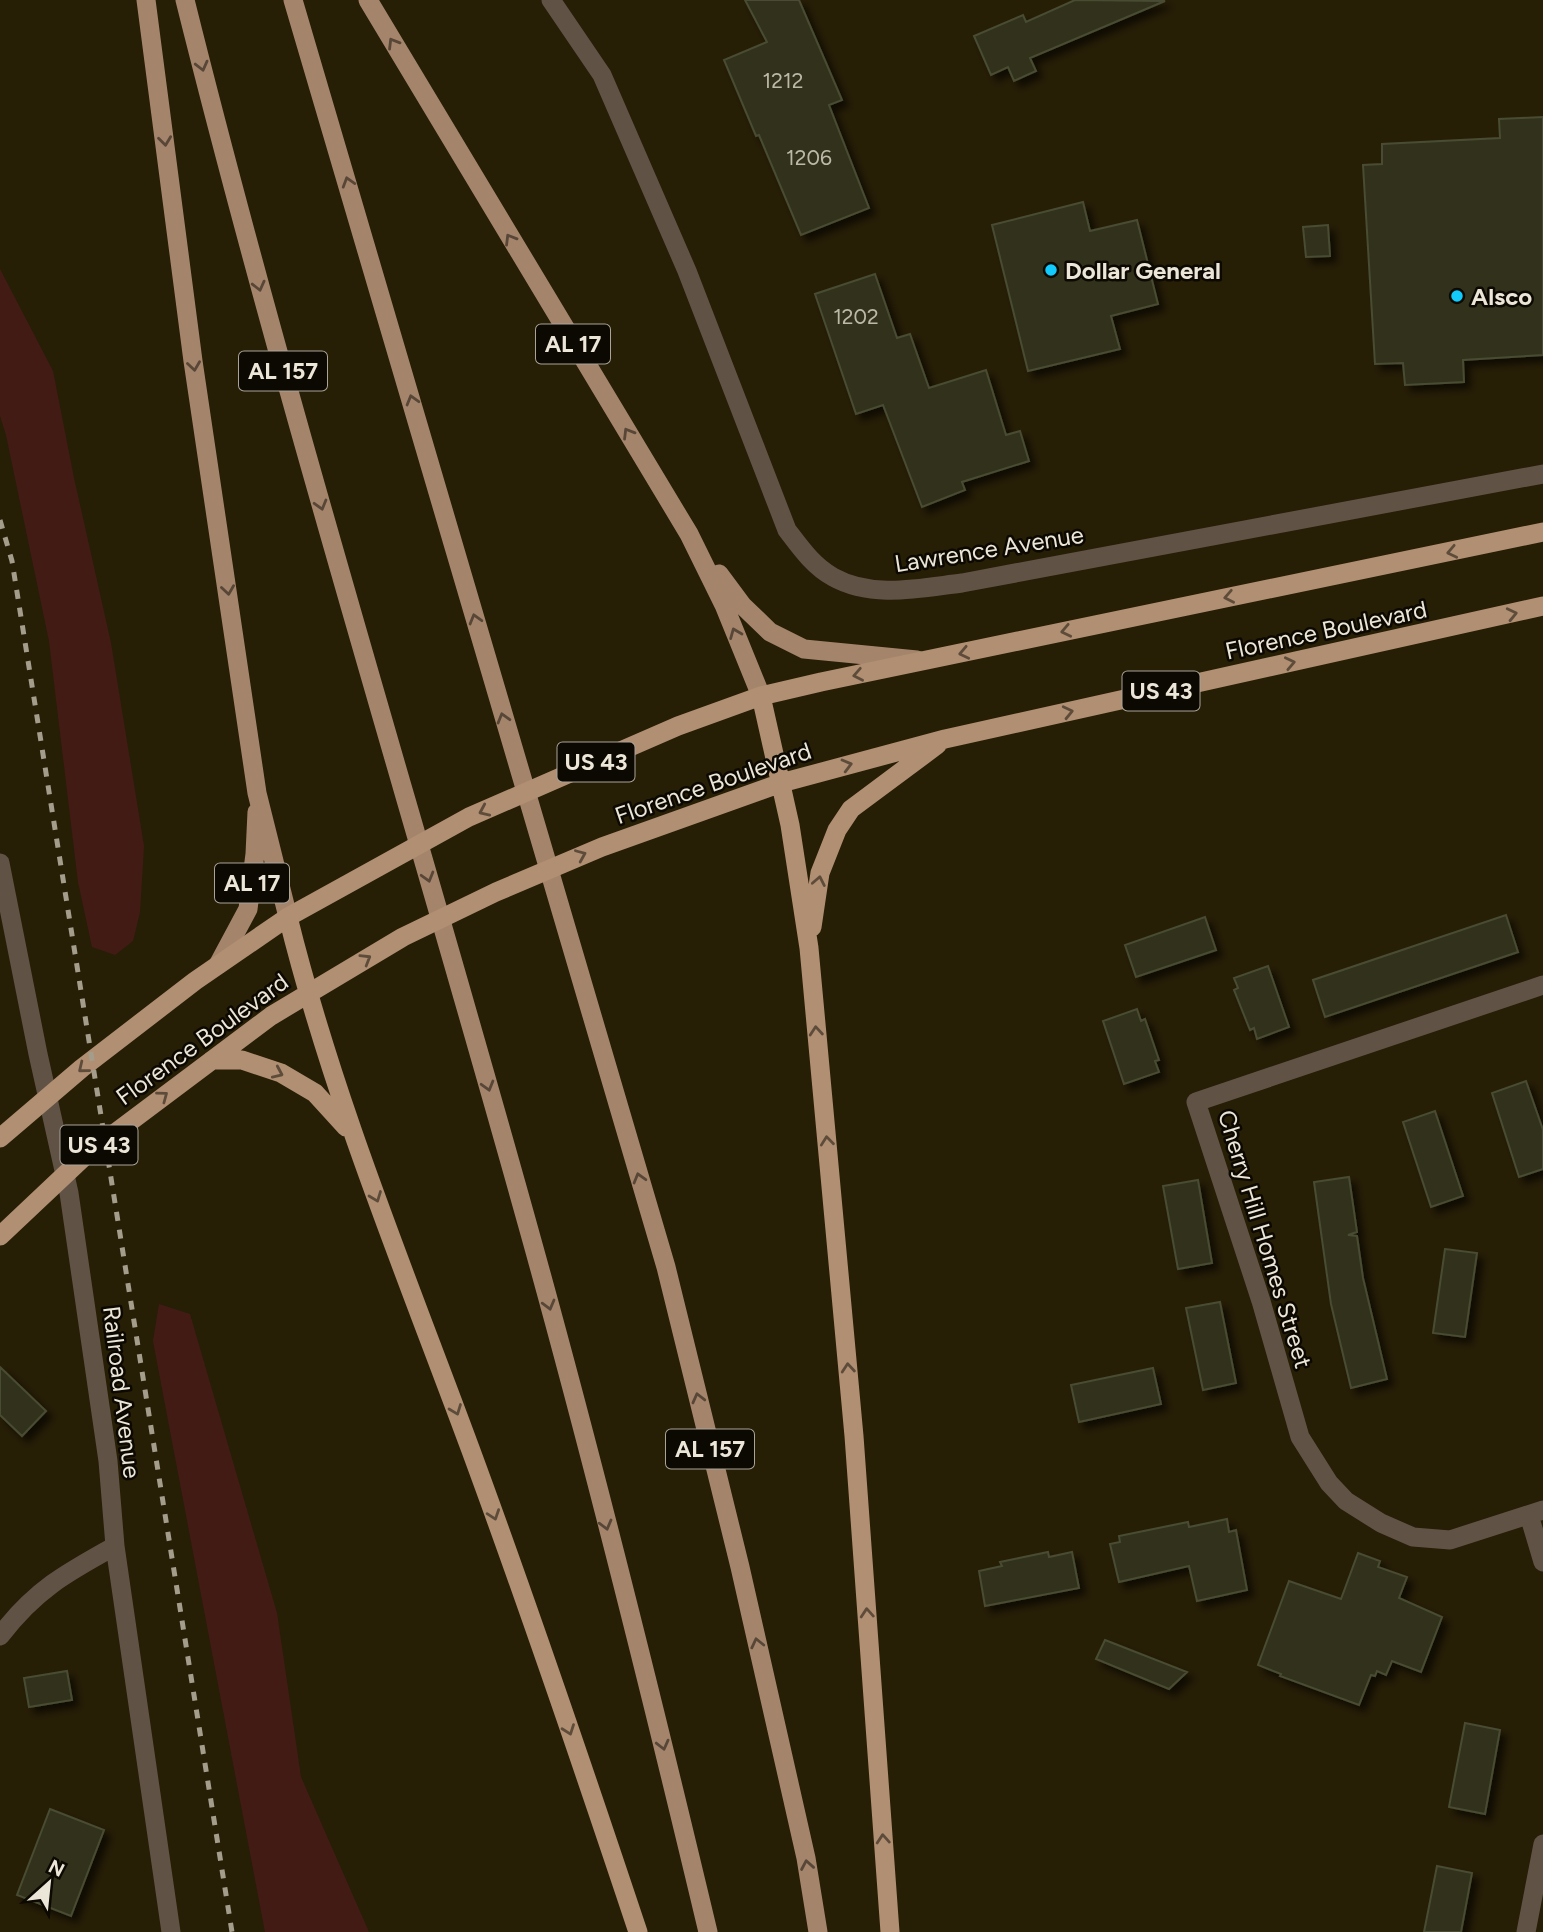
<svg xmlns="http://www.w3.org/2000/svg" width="1543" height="1932" font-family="Figtree,sans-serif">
  <defs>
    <filter id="shadow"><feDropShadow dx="6" dy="6" stdDeviation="3.5" flood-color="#0009"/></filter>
  </defs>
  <rect width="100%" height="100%" fill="#271e06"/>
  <path fill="#421c14" d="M 0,269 L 53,371 L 74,478 L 111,643 L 144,846 L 140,912 L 133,941 L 115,955 L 92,947 L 78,882 L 49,641 L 6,435 L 0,416 Z
    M 159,1304 L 190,1314 L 277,1613 L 301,1777 L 369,1932 L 265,1932 L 153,1341 Z"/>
  <path fill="#30331a" stroke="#484c33" stroke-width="2" filter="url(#shadow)" d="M 745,0 L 799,0 L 842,100 L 829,105 L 869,208 L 801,235 L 759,135 L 756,136 L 724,60 L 767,42 Z
    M 1075,0 L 1165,1 L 1030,58 L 1036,71 L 1014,81 L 1008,67 L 991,75 L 974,36 L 1023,15 L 1026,22 Z
    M 1543,117 L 1543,355 L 1463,360 L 1464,382 L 1405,385 L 1403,363 L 1375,364 L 1363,165 L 1382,164 L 1382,144 L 1500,138 L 1499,119 Z
    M 1083,202 L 1090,231 L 1137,220 L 1158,304 L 1111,316 L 1120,349 L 1028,371 L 992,225 Z
    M 1328,225 L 1330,256 L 1306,257 L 1303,227 Z
    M 875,274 L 897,338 L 910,334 L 929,388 L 986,370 L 1006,435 L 1020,431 L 1029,461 L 962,482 L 965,490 L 922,507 L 883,405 L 856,414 L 815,294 Z
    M 1506,915 L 1518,952 L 1325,1017 L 1313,980 Z
    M 1205,917 L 1216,950 L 1136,977 L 1125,945 Z
    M 1268,966 L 1289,1027 L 1257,1039 L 1254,1028 L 1250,1030 L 1234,990 L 1238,988 L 1234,978 Z
    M 1137,1009 L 1141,1021 L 1145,1019 L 1159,1060 L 1155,1061 L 1159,1072 L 1124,1084 L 1103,1021 Z
    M 1526,1081 L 1543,1130 L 1543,1169 L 1519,1177 L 1492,1093 Z
    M 1435,1111 L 1463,1196 L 1431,1207 L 1403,1122 Z
    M 1349,1177 L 1357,1232 L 1348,1235 L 1357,1236 L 1363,1278 L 1387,1379 L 1351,1388 L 1331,1304 L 1314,1182 Z
    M 1198,1180 L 1212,1263 L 1178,1269 L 1163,1186 Z
    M 1445,1249 L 1477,1253 L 1465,1337 L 1433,1333 Z
    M 1220,1302 L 1236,1383 L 1203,1390 L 1186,1308 Z
    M 0,1367 L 46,1411 L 22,1436 L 0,1415 Z
    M 1153,1368 L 1161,1404 L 1079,1422 L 1071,1385 Z
    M 1227,1519 L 1229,1532 L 1236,1530 L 1247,1590 L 1197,1601 L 1189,1566 L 1119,1582 L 1110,1544 L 1120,1542 L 1119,1536 L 1188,1522 L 1189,1527 Z
    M 1048,1552 L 1049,1557 L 1072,1552 L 1079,1588 L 985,1606 L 979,1571 L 1002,1566 L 1000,1562 Z
    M 1358,1553 L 1380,1561 L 1378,1567 L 1407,1577 L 1399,1598 L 1442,1617 L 1421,1672 L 1392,1661 L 1386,1675 L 1377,1671 L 1375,1676 L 1371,1675 L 1359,1705 L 1280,1676 L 1281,1674 L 1258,1665 L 1289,1581 L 1341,1599 Z
    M 1105,1640 L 1187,1672 L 1169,1689 L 1096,1659 Z
    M 67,1671 L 72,1700 L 29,1707 L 24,1678 Z
    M 1465,1723 L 1500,1730 L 1485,1814 L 1449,1807 Z
    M 50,1809 L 104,1830 L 71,1916 L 17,1895 Z
    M 1437,1866 L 1472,1873 L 1461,1932 L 1424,1932 Z"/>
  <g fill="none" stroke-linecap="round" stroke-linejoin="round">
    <path stroke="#615246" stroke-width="19" d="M 551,0 L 602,75 L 687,271 L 787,530 C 800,547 813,566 833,577 C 872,599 920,588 962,583 L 1543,474
      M 0,863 L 38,1054 L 69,1193 L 108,1461 L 115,1546 L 171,1932
      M 1543,985 L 1196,1102 L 1261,1301 L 1300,1437 L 1329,1483 L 1346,1501 L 1381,1523 L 1413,1537 L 1450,1540 L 1543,1510
      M 1529,1515 L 1543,1562
      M 0,1636 C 35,1590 66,1573 115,1546
      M 1526,1932 L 1543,1844"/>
    <path stroke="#a4856c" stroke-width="19" d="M 146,0 L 193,361 L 257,793 L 288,917
      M 185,0 C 288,413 415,820 529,1230 C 594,1463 652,1697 708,1932
      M 293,0 L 666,1267 L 740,1567 L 806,1858 L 818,1932
      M 368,0 L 689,534 L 724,605 L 761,696
      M 719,574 L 742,605 L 770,632 L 804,649 L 917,660
      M 218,965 L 248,909 L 255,854 L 257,812"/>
    <path stroke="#b18f73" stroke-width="19" d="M 761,696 L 790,825 L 809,948 L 854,1436 L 890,1932
      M 288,917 C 333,1099 405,1272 470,1448 C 529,1608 584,1770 638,1932
      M 812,927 L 820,873 L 837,830 L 851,809 L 937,745
      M 212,1060 L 242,1060 L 281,1073 L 315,1093 L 346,1127
      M 0,1138 L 82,1068 L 195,981 L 288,917 L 469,817 L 678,726 L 761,696 L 821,682 L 1543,532
      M 0,1236 L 87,1154 L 271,1016 L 403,937 L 496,892 L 602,847 L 781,783 L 945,739 L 1543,606"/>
    <path stroke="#a49d8b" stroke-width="5" stroke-dasharray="9 9" stroke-linecap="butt" d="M 0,520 L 12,561 L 232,1932"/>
  </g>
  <defs><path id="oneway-chevron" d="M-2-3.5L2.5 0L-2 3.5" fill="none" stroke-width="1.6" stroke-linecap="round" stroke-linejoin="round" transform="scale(1.75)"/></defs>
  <g stroke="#584637">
    <use href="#oneway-chevron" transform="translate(393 43) rotate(-121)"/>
    <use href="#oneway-chevron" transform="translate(202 66) rotate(76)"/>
    <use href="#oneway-chevron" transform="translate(165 141) rotate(83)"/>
    <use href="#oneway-chevron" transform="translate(348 182) rotate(-107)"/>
    <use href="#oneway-chevron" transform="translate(510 239) rotate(-121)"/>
    <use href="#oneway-chevron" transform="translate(259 286) rotate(76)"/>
    <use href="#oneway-chevron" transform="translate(194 366) rotate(82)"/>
    <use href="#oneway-chevron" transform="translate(412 400) rotate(-106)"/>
    <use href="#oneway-chevron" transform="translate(628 433) rotate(-121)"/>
    <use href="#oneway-chevron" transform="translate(321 505) rotate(74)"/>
    <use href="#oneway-chevron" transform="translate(228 590) rotate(82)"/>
    <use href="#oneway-chevron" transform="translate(475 619) rotate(-106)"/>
    <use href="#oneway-chevron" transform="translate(735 633) rotate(-112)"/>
    <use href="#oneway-chevron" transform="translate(503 718) rotate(-106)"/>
    <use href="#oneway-chevron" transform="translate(428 877) rotate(74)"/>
    <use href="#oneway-chevron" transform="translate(488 1086) rotate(74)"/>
    <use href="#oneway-chevron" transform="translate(639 1178) rotate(-106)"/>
    <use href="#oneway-chevron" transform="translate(549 1305) rotate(75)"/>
    <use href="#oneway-chevron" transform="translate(698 1398) rotate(-104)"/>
    <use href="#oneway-chevron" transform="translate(606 1525) rotate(75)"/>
    <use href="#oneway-chevron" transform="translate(757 1643) rotate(-103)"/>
    <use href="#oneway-chevron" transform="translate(663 1745) rotate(76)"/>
    <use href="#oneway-chevron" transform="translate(807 1865) rotate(-100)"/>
  </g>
  <g stroke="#5e4c3a">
    <use href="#oneway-chevron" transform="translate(1452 552) rotate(168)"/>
    <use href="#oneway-chevron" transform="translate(1229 597) rotate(169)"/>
    <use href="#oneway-chevron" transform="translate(1512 614) rotate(-13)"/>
    <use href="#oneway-chevron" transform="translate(1066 631) rotate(168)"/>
    <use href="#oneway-chevron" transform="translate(964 653) rotate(168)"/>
    <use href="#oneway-chevron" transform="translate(1290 663) rotate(-12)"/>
    <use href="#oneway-chevron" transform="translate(858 675) rotate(169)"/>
    <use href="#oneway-chevron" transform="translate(1068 712) rotate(-13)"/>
    <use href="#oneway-chevron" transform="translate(847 765) rotate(-15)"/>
    <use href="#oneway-chevron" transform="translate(484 811) rotate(156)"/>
    <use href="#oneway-chevron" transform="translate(581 855) rotate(-23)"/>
    <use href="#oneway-chevron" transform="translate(819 881) rotate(-79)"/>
    <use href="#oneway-chevron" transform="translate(366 959) rotate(-31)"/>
    <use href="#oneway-chevron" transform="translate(816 1031) rotate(-95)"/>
    <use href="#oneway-chevron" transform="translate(83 1068) rotate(141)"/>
    <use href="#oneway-chevron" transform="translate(278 1073) rotate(24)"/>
    <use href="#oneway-chevron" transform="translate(163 1096) rotate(-37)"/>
    <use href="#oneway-chevron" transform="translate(827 1141) rotate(-96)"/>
    <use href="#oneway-chevron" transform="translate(376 1197) rotate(69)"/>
    <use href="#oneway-chevron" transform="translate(848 1368) rotate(-95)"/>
    <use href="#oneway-chevron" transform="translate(456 1410) rotate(69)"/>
    <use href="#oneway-chevron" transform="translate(494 1515) rotate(71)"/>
    <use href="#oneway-chevron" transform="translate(867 1613) rotate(-94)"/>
    <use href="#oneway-chevron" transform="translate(569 1730) rotate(70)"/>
    <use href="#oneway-chevron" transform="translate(883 1839) rotate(-94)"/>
  </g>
  <g fill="#12cafb" stroke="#0c0802" stroke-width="2.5">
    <circle cx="1051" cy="270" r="7"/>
    <circle cx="1457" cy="296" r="7"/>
  </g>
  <g text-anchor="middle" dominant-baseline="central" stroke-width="5" stroke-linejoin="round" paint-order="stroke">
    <g font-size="21" fill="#bdb9a8">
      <text x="783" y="80">1212</text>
      <text x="809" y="157">1206</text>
      <text x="856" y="316">1202</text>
    </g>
    <g fill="#0c0802" stroke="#a9a398" stroke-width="2">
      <rect x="536" y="324.5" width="74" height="39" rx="5"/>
      <rect x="239" y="351.5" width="88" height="39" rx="5"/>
      <rect x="1122.5" y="671.5" width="77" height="39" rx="5"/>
      <rect x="557.5" y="742.5" width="77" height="39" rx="5"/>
      <rect x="215" y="863.5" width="74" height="39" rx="5"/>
      <rect x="60.5" y="1125.5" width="77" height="39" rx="5"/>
      <rect x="666" y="1429.5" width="88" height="39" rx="5"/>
    </g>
    <g font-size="23" font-weight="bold" fill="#ece6d8">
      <text x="573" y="344">AL 17</text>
      <text x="283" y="371">AL 157</text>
      <text x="1161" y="691">US 43</text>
      <text x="596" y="762">US 43</text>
      <text x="252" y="883">AL 17</text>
      <text x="99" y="1145">US 43</text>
      <text x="710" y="1449">AL 157</text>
    </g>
    <g font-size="24" font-weight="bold" fill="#ece6d8" stroke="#0c0802" text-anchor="start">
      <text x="1065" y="270">Dollar General</text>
      <text x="1471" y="296">Alsco</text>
    </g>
    <g font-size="24" fill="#ece6d8" stroke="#0c0802">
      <text transform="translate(989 549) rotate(-9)">Lawrence Avenue</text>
      <text transform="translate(1326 630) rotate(-12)">Florence Boulevard</text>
      <text transform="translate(713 783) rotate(-19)">Florence Boulevard</text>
      <text transform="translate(202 1039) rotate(-36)">Florence Boulevard</text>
      <text transform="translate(1265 1239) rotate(73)">Cherry Hill Homes Street</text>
      <text transform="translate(122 1392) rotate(83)">Railroad Avenue</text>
    </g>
  </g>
  <g transform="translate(49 1883) rotate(27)" stroke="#0c0802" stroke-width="5" paint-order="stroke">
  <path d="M0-5L12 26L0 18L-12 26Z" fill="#ece6d8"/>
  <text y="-10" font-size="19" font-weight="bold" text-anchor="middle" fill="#ece6d8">N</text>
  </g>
</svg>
